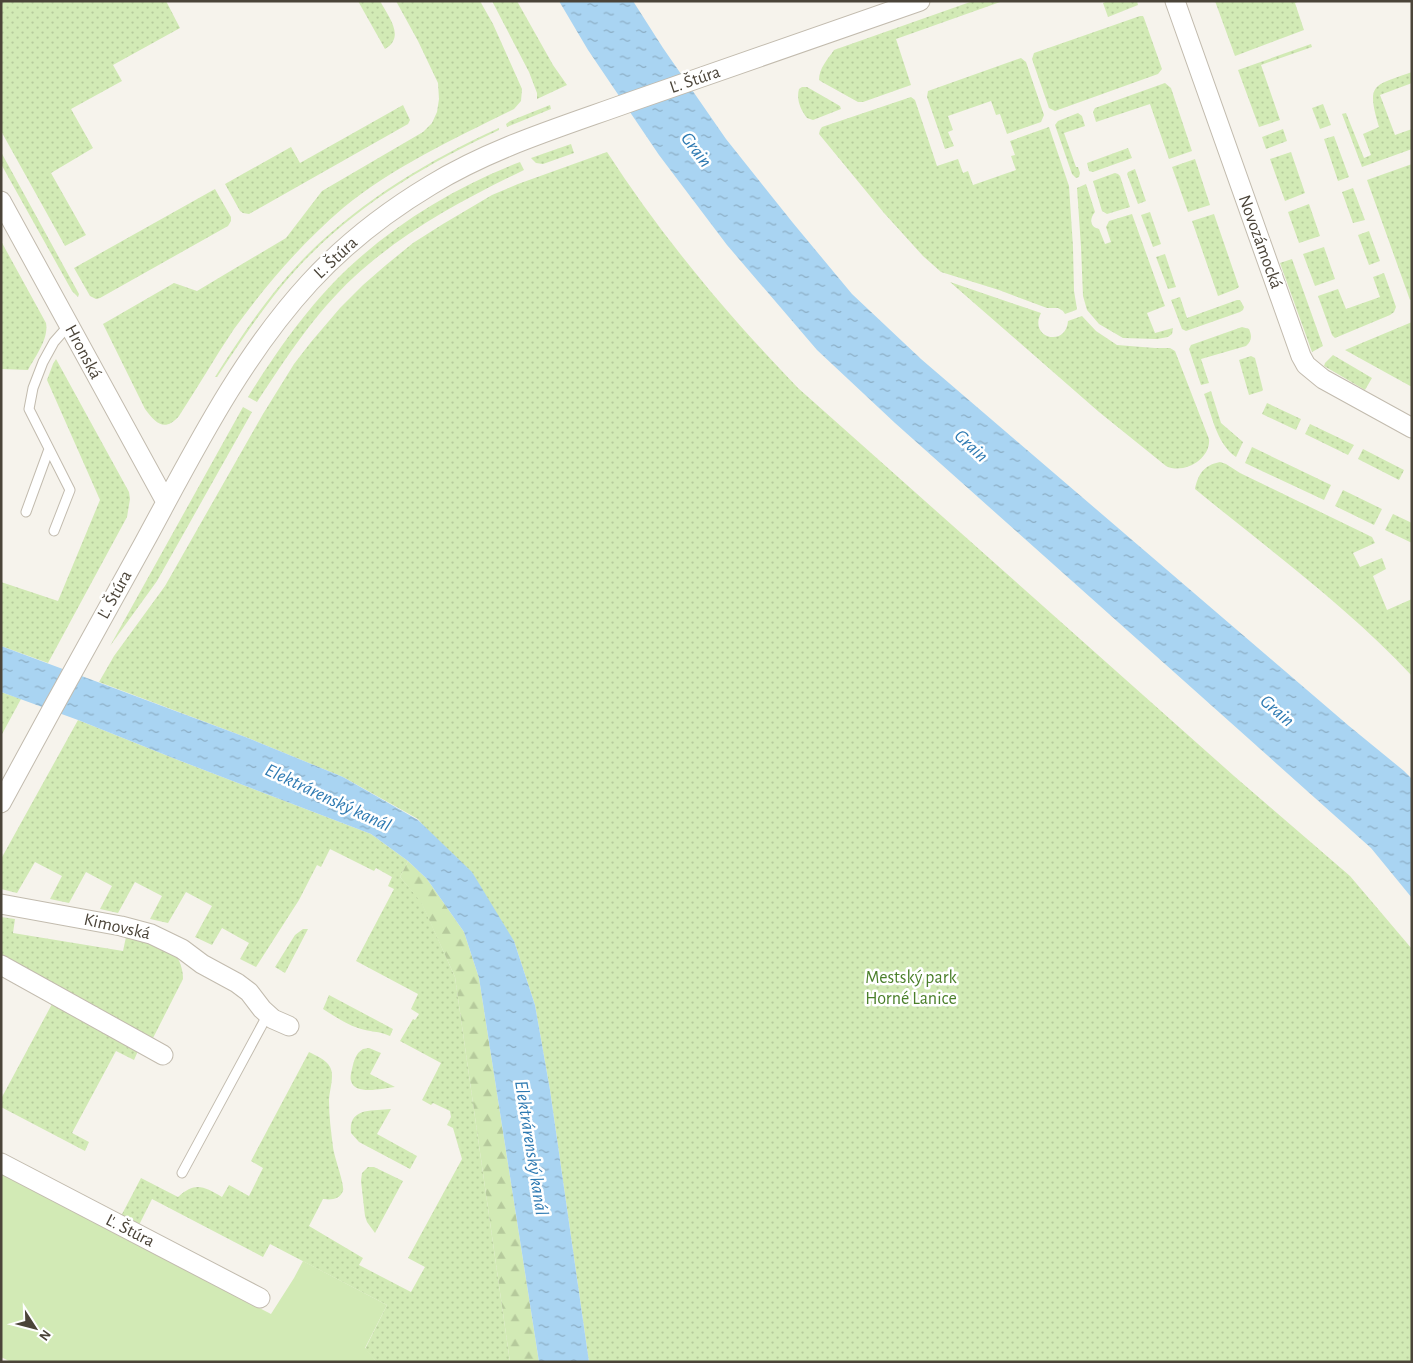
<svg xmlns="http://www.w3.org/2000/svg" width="1413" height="1363" font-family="'Alegreya Sans',sans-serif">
  <defs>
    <pattern id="grass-dots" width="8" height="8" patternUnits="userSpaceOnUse" patternTransform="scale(1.25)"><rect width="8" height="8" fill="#d2eab5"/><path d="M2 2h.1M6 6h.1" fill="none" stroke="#b6ca9c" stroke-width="1.8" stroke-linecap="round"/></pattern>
    <pattern id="forest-firs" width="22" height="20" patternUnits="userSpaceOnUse" patternTransform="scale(1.25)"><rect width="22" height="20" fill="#d2eab5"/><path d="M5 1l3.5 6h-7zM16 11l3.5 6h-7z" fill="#b6ca9c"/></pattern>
    <pattern id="water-ripples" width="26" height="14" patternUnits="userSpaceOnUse" patternTransform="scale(1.25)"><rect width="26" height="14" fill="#a9d4f2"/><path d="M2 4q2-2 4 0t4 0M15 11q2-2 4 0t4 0" fill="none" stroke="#8caec5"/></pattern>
  </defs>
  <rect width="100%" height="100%" fill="#f6f3ec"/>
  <path fill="url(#grass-dots)" d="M 1,1 L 166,1 L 180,28 L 113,65 L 122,81 L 71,109 L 93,148 L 51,173 L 86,235 L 65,246 L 1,131 Z
    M 358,1 L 380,1 C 388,16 406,37 385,49 Z
    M 396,1 L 480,1 L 493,24 L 522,89 L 521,101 L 514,109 C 456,138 394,166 343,208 C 301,244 266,285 234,329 C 215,357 198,387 179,416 C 165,432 156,424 145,409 L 103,324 L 174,283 L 197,291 L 286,238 L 322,191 L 423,132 L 432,123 L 437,112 L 439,99 L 438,83 L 418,41 Z
    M 492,1 L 517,1 L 553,65 L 567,85 L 537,99 L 537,93 L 529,72 Z
    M 973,1 L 1003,1 L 896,39 L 911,85 L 863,102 L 858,102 L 822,82 L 819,80 C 819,68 828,59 834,50 Z
    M 1108,1 L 1137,1 L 1138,5 L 1108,17 L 1103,3 Z
    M 1215,1 L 1300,1 L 1295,3 L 1304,30 L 1235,56 Z
    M 1140,16 L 1143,16 L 1144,18 L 1162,69 L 1158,74 L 1055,111 L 1049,108 L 1032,59 L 1034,53 Z
    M 1311,44 L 1312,47 L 1261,65 L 1280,120 L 1259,127 L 1238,70 Z
    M 1021,58 L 1026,62 L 1044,115 L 1041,122 L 1007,134 L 1000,114 L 996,115 L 991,101 L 948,116 L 953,130 L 948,132 L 954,146 L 945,149 L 927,97 L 928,91 Z
    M 1412,72 L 1412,83 L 1380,95 L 1395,135 L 1412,129 L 1412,149 L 1362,167 L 1342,114 L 1346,113 L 1364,158 L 1371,155 L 1363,134 L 1379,127 C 1366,83 1373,86 1412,72 Z
    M 1165,83 L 1171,88 L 1192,151 L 1169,159 L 1150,104 L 1096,122 L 1093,112 L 1095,108 Z
    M 802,87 L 807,87 L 840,106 L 841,109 L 813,120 L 807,118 C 801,110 796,100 799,89 Z
    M 911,97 L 915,100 L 937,166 L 958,159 L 963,173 L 968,171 L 973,185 L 1016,170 L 1011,156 L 1015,155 L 1010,141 L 1049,127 L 1069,186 L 1073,247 L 1074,291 L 1077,309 L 1076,310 L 1065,314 L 1063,311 L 1058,308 L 1047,308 L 999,290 L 941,272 L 923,256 L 884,213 L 819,134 L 820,130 L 822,127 Z
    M 1323,104 L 1331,125 L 1320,129 L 1312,108 Z
    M 403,105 L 410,120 L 408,124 L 249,214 L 243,213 L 240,211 L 225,184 L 291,147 L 300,163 Z
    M 550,105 L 551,109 L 507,127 L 506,124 L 510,121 Z
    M 1078,113 L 1082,116 L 1085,126 L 1064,133 L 1076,167 L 1078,167 L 1080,173 L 1079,177 L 1076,178 L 1072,174 L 1055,125 L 1058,121 Z
    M 499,128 L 499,130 C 429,163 367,199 312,253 C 275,289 245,335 217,377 L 215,377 C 243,333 273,289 309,253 C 364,199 429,160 499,128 Z
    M 1283,129 L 1287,141 L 1266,149 L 1262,137 Z
    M 1334,136 L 1349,177 L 1338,181 L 1324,139 Z
    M 571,144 L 574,153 L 543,164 L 536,163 L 531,158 Z
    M 1128,148 L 1132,158 L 1093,172 L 1089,171 L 1087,163 Z
    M 1,152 L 79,294 L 78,297 L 72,291 L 1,164 Z
    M 607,152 C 648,215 694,274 744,330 C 762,350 780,369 798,388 L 1234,776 L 1350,876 L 1412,949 L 1412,1362 L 589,1362 L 550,1090 L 535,1005 L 514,941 L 418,819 L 343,777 L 248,738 L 99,682 L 114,656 L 165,586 L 263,414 L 294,364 L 311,342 L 340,308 L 363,285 L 386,265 L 413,243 L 443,224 L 492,195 L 518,184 Z
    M 1291,152 L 1305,193 L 1285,201 L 1270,159 Z
    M 1195,159 L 1210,205 L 1188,212 L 1172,167 Z
    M 520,162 L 524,170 C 464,199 404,231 354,277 C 315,313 286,358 257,402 L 248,397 C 278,349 313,299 356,261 C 404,218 460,185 520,162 Z
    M 1412,164 L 1412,299 L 1410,300 L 1367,180 Z
    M 1135,169 L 1146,201 L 1138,204 L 1127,174 L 1128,172 Z
    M 1115,173 L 1118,174 L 1120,176 L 1130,207 L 1107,214 L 1102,211 L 1093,181 Z
    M 1086,184 L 1095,212 C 1089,219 1090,227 1099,229 L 1105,244 L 1111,242 L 1106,227 L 1109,221 L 1132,214 L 1165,306 L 1147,313 L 1155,333 L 1173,328 L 1172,334 L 1168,337 L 1157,339 L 1123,338 L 1099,324 L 1087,310 L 1083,296 L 1081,247 L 1077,188 Z
    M 1353,188 L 1365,220 L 1353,223 L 1342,192 Z
    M 215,189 L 231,217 L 231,221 L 228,226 L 100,298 L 96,299 L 90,296 L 74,268 Z
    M 1309,204 L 1320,236 L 1299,243 L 1288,212 Z
    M 1150,212 L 1161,244 L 1153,247 L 1141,215 Z
    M 1214,214 L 1239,287 L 1236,289 L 1218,296 L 1192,221 Z
    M 1369,231 L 1380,261 L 1369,265 L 1358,235 Z
    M 1,241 L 46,323 C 49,339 35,357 28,370 L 1,369 Z
    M 1324,247 L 1335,279 L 1315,286 L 1303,254 Z
    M 1165,254 L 1176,287 L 1168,289 L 1156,257 Z
    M 1292,259 L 1323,346 L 1312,352 L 1280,263 Z
    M 1384,273 L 1396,307 L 1394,312 L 1390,315 L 1335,338 L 1332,335 L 1318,296 L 1338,289 L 1346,309 L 1380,297 L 1373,277 Z
    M 950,282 L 1041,313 C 1028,338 1066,348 1068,321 L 1082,316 L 1096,331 L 1117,345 L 1155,348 L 1170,348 L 1175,351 L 1209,439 C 1211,459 1184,475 1166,466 L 1099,412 Z
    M 1180,297 L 1187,318 L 1237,300 L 1240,300 L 1244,307 L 1243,310 L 1240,312 L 1186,331 L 1182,329 L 1171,300 Z
    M 1412,322 L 1412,387 L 1345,350 Z
    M 1242,327 L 1249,329 C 1252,336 1252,341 1246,346 L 1201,359 L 1209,383 L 1201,385 L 1189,349 L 1191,345 Z
    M 1333,355 L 1372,378 L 1365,390 L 1324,366 L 1325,363 Z
    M 1251,356 L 1255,358 L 1263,390 L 1262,391 L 1249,395 L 1239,360 Z
    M 56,359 L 129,492 L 130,499 L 127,517 L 48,663 L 1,646 L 1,582 L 58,601 L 100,500 L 47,380 L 53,364 Z
    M 1211,391 L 1221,423 L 1243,442 L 1236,457 C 1216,443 1212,415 1204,394 Z
    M 1267,403 L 1301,419 L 1296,430 L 1262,414 Z
    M 243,407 L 252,412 L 157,581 L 110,646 Z
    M 1310,424 L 1354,445 L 1348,455 L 1305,434 Z
    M 1252,447 L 1331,485 L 1324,500 L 1245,463 Z
    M 1363,449 L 1404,470 L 1399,480 L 1358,459 Z
    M 1220,462 L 1226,464 L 1240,473 L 1372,537 L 1375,543 L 1353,553 L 1360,567 L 1382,558 L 1386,569 L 1373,576 L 1387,610 L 1412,599 L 1412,676 C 1348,607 1268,549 1195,489 C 1198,474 1204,465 1220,462 Z
    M 1343,490 L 1382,509 L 1374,525 L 1335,506 Z
    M 1393,514 L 1412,523 L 1412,543 L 1385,530 Z
    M 1,692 L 21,699 L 1,736 Z
    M 78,720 L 178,760 L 371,834 L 408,861 L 400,877 L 421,901 L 455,977 L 510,1362 L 377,1362 L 365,1349 L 387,1305 L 270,1244 L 263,1257 L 152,1199 L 138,1227 L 120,1218 L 141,1178 L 178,1197 C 196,1181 204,1187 222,1197 L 229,1185 L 249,1196 L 263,1168 L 251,1161 L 309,1052 C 315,1055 327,1060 330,1067 C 335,1076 329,1091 329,1101 C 329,1116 331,1132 333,1147 C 334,1157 345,1185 343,1191 C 339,1200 331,1200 323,1199 L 309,1226 L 363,1258 L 359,1265 L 411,1292 L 425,1267 L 408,1258 L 462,1159 L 453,1128 L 447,1125 L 451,1117 L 450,1111 L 433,1103 L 431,1105 L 422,1100 L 441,1063 L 400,1041 L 413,1019 L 415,1020 L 419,1014 L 411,1009 L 418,994 L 356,961 L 394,889 L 388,886 L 392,877 L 376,868 L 374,871 L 330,849 L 321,867 L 317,865 L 299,900 L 256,967 L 240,959 L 249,943 L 222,928 L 212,945 L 195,937 L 212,906 L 186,892 L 168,923 L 150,919 L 162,896 L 135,882 L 118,913 L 100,909 L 112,886 L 86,872 L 69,903 L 50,899 L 62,876 L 35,862 L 17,893 L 1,889 L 1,859 Z
    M 1,917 L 15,919 L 13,933 L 123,951 L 126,937 C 138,938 169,948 177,957 C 181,963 183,972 183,979 L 153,1038 L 1,957 Z
    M 303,929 L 308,929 L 285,973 L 275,967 L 295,935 Z
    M 329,995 L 393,1029 L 390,1036 C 380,1031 369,1032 358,1028 C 346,1024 334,1016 323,1009 Z
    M 52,1004 L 138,1051 L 134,1060 L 116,1051 L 72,1133 L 89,1142 L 85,1151 L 1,1107 L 1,1096 L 2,1097 Z
    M 369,1048 L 381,1053 L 370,1074 L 395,1087 C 384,1088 355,1096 351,1081 C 350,1078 351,1073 352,1069 C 354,1061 355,1054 363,1049 Z
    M 391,1109 L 377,1134 L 417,1156 L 410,1169 L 359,1142 L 351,1133 C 348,1107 373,1111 391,1109 Z
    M 368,1167 L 374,1167 L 403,1181 L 375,1233 L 367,1222 L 365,1216 L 361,1181 L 362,1173 Z"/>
  <path fill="url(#forest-firs)" d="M 408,861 L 427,879 L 464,932 L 479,978 L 539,1362 L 510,1362 L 455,977 L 421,902 L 400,877 Z"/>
  <path fill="#d2eab5" d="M 1,1174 L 271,1314 L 294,1278 L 303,1261 L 387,1305 L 365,1348 L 377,1362 L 11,1362 L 1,1357 Z"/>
  <path fill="url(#water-ripples)" d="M 559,1 L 633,1 L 663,48 L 726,139 L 793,223 L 852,294 L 921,359 L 1349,726 L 1404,771 L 1412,779 L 1412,898 L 1371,848 L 895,423 L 817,350 L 727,245 L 659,155 L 588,50 Z
    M 1,646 L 248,738 L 343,777 L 418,820 L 472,872 L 514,941 L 535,1005 L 550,1090 L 589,1362 L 539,1362 L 479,978 L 464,932 L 427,879 L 408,861 L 371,834 L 178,760 L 78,720 L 1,692 Z"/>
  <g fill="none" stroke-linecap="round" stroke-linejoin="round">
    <defs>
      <path id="lane" d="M 26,512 L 49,449
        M 54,531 L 70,490 L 29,409 L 33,388 L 43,362 L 54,342 L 69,325
        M 182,1173 L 268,1014"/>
      <path id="street" d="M 1175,1 L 1301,356 L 1306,365 L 1323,379 L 1412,428
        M 1,201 L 166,502
        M 1,803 C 48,716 96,629 144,543 C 193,453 240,358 310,282 C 345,244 386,212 431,185 C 493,147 564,126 633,101 C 728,68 824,35 920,1
        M 1,904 L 121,926 L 151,934 L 182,949 L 202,964 L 237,983 L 249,992 L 262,1009 L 273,1019 L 289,1026
        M 1,965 L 163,1055
        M 1,1163 L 260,1298"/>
    </defs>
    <use href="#lane" stroke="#c2bbae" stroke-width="11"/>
    <use href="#street" stroke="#c2bbae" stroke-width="21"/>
    <use href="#lane" stroke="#fff" stroke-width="9"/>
    <use href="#street" stroke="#fff" stroke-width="19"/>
  </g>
  <g text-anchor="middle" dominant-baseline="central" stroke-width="5" stroke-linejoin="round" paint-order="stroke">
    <g font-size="18" fill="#4b4439" stroke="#fff">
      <text transform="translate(695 80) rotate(-19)">Ľ. Štúra</text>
      <text transform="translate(1260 242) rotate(70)">Novozámocká</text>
      <text transform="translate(336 258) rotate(-43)">Ľ. Štúra</text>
      <text transform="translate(83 352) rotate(62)">Hronská</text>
      <text transform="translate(115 595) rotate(-61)">Ľ. Štúra</text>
      <text transform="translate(117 927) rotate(13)">Kimovská</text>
      <text transform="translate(130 1231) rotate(27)">Ľ. Štúra</text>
    </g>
    <g font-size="18" fill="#4a7f2a" stroke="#fff">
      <text x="911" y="978">Mestský park<tspan x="911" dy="21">Horné Lanice</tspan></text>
    </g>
    <g font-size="19" font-style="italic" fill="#2e7ab2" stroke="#fff">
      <text transform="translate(696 150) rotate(53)">Grain</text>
      <text transform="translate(971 446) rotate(43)">Grain</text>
      <text transform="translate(1277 711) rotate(41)">Grain</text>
      <text transform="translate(328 798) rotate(25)">Elektrárenský kanál</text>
      <text transform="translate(531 1148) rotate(81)">Elektrárenský kanál</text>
    </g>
  </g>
  <rect width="1413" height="1363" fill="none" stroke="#4b4439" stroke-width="5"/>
  <g transform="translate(35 1328) rotate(126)" stroke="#ffffff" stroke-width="4" paint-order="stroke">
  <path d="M0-4L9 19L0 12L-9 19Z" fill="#4b4439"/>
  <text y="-8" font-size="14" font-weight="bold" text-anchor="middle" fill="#4b4439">N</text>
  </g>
</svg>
